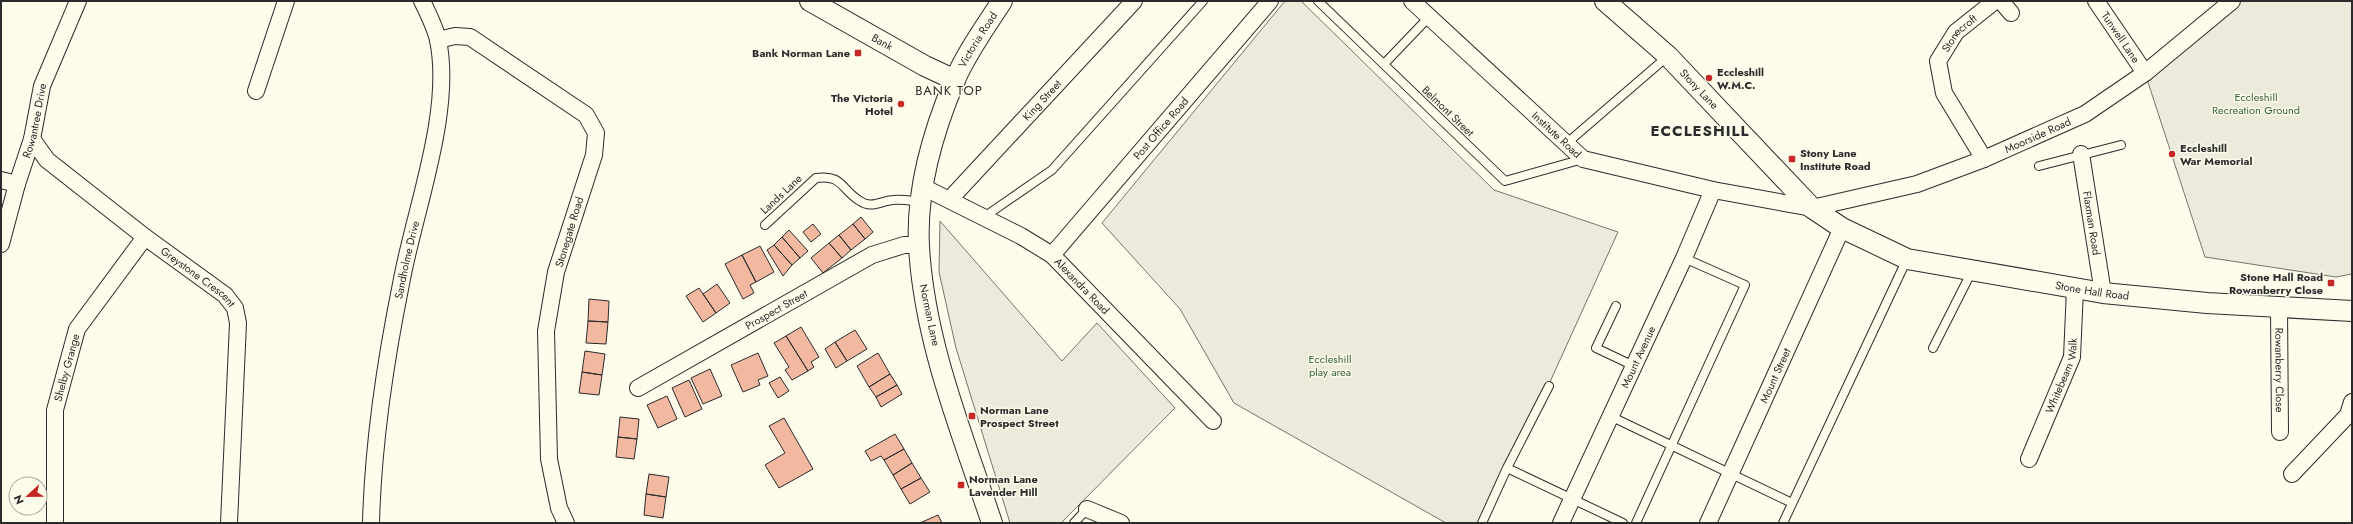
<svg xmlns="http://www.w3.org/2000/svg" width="2353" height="524" font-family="Jost,sans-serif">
  <rect width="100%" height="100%" fill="#fdfbea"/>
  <path fill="#ecebdb" stroke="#74746e" d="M 1285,1 L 1301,1 L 1494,190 L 1618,232 L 1486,523 L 1446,523 L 1234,403 L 1180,309 L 1102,223 Z
    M 2232,1 L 2352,1 L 2352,274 L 2336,277 L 2205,257 L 2145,73 Z
    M 940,221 L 1062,361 L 1097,323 L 1175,408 L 1061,523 L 1010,523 L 956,348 L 939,272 Z"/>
  <path fill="#f2b8a0" stroke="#2b2b2b" d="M 861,217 L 873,232 L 865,239 L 853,224 Z
    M 813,224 L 821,234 L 811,242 L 803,232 Z
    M 853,224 L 865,239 L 851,250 L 839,235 Z
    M 789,230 L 808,251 L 800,258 L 782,237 Z
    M 839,235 L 851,250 L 842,258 L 829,243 Z
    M 782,237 L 800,258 L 792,265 L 774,245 Z
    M 829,243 L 842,258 L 823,273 L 811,258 Z
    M 774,245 L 792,265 L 783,276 L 767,250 Z
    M 760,246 L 774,272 L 756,282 L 742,255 Z
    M 742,255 L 756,282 L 750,285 L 754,293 L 743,299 L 725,264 Z
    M 717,284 L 730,303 L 716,313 L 703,294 Z
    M 699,288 L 716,313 L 703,322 L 686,296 Z
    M 589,299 L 609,301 L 608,322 L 588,321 Z
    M 588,321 L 608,322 L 606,344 L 586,343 Z
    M 801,327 L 819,357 L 811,362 L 814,367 L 808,371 L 786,336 Z
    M 855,330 L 867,349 L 847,361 L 835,342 Z
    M 786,336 L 808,371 L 792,380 L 785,370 L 789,367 L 774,343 Z
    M 835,342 L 847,361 L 836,368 L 825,349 Z
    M 585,351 L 605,354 L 602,375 L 582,372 Z
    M 758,353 L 768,376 L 758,380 L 760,385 L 743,392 L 731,365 Z
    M 878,353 L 890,374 L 869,387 L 857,366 Z
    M 710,369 L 722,396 L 703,404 L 691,378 Z
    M 582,372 L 602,375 L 599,395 L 579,393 Z
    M 890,374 L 897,385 L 876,397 L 869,387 Z
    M 780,377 L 789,391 L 778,398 L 769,383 Z
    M 689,380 L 702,409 L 685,417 L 672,388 Z
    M 897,385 L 902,394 L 881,407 L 876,397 Z
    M 667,396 L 677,419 L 658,428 L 647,405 Z
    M 620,417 L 639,419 L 637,439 L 618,437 Z
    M 784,418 L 813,469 L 779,488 L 765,465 L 785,453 L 769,426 Z
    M 895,434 L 904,449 L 884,460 L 881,456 L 871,461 L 865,451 Z
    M 618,437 L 637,439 L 634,459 L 616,457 Z
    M 904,449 L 912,463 L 893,475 L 884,460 Z
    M 912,463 L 921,478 L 901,489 L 893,475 Z
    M 649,474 L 669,477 L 666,497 L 646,494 Z
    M 921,478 L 930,492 L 910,504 L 901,489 Z
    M 646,494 L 666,497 L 663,518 L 644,515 Z
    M 938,515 L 942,523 L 920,523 Z"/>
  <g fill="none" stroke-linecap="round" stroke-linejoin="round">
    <defs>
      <path id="service" d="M 1318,1 L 1505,181 L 1583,159
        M 1384,64 L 1429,17
        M 1567,143 L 1668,56
        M 2039,166 L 2121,145
        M 984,217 L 1052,170 L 1203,1
        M 765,225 L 816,178 C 843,174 841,190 860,201 C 871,209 881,201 893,200 C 902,199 912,201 921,202
        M 1616,306 L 1596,348 L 1634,366
        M 1933,348 L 1972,271
        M 1610,416 L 1792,503
        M 1507,468 L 1623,523
        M 1074,523 L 1087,509
        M 1482,523 L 1507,468 L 1549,386
        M 1636,523 L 1745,285 L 1684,258
        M 1783,523 L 1907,259"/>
      <g id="minor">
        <path id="s1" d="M 1412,1 L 1583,159 L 1713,190 L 1812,208 L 1917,184 L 1984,159 L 2085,114 L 2145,73 L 2232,1"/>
        <path d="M 2001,1 L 2011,13"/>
        <path id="s2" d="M 2096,1 L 2145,73"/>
        <path d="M 438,40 L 455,36 L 470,37 L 586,115 L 596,133 L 594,155 L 556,272 L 546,331 L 549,459 L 559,508 L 566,523"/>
        <path d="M 256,91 L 286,1"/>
        <path id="s3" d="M 32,139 L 47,160 L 145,237 L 225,295 L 235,308 L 238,323 L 229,523"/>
        <path id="s4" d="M 2081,154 L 2103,293"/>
        <path id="s5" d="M 1984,159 L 1944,93 L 1938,61 L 1956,32 L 1995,1"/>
        <path d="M 1,180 L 17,184"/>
        <path id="s6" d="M 923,187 L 1021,236 L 1052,255 L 1213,421"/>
        <path id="s7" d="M 950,199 L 1134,1"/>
        <path id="s8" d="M 1,244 L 17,184 L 32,139 L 42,86 L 78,1"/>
        <path id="s9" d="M 1052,255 L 1270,1"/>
        <path id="s10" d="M 2279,307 L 2280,432"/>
        <path id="s11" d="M 638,388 L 872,255 L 904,245 L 919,245"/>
        <path id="s12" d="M 2029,459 L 2072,357 L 2075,289"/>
        <path d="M 2292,474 L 2348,415 L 2352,402"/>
        <path d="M 1087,509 L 1121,523"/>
        <path id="s13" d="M 55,521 L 55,410 L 77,329 L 145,237"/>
        <path id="s14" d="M 371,523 C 373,443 385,363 401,284 C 414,211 453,113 438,40 C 435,27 428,13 422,1"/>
        <path id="s15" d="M 1561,523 L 1684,258 L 1713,190"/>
        <path id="s16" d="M 1708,523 L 1842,228"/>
      </g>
      <g id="tertiary">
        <path id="s17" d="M 810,1 L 925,66 L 955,80"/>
        <path id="s18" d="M 1605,1 L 1668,56 L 1812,208 L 1842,228 L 1907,259 L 2103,293 L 2207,303 L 2352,311"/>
        <path id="s19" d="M 992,523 C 962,433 924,341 919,246 C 916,191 933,132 954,82 C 965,55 986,26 1002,1"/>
      </g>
    </defs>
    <use href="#service" stroke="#2b2b2b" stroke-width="10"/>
    <use href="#minor" stroke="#2b2b2b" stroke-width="18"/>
    <use href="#tertiary" stroke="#2b2b2b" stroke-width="22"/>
    <use href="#service" stroke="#fdfbea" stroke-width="8"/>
    <use href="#minor" stroke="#fdfbea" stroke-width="16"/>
    <use href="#tertiary" stroke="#fdfbea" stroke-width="20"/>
  </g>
  <g fill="#c62828" stroke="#fdfbea" stroke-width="1.5">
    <rect x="854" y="49" width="8" height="8" rx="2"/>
    <circle cx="1709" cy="78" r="4"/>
    <circle cx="901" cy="104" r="4"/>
    <circle cx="2172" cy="154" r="4"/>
    <rect x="1788" y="155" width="8" height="8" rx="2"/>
    <rect x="2327" y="279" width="8" height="8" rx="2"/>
    <rect x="968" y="412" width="8" height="8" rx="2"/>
    <rect x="957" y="481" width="8" height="8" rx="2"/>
  </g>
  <g text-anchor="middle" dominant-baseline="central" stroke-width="3" stroke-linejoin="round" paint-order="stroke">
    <g font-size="11" fill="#2b2b2b" stroke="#fdfbea">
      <text stroke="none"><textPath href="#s5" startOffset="145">Stonecroft</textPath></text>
      <text stroke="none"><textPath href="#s2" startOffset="44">Tunwell Lane</textPath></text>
      <text stroke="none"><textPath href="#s19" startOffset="505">Victoria Road</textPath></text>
      <text stroke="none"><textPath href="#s17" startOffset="83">Bank</textPath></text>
      <text stroke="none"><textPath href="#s18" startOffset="129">Stony Lane</textPath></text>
      <text stroke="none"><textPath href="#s7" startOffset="135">King Street</textPath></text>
      <text transform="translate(1448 111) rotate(44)">Belmont Street</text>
      <text stroke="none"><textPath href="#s8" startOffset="128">Rowantree Drive</textPath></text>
      <text stroke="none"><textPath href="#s9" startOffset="167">Post Office Road</textPath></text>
      <text stroke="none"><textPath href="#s1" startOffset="197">Institute Road</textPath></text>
      <text stroke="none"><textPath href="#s1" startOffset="705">Moorside Road</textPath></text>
      <text transform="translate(781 194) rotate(-43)">Lands Lane</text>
      <text stroke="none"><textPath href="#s4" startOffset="70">Flaxman Road</textPath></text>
      <text transform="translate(569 232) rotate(-73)">Stonegate Road</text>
      <text stroke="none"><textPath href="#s14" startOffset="266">Sandholme Drive</textPath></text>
      <text stroke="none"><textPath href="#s3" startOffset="217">Greystone Crescent</textPath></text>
      <text stroke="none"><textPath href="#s6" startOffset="189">Alexandra Road</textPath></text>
      <text stroke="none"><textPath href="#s18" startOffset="589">Stone Hall Road</textPath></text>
      <text stroke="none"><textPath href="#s11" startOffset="159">Prospect Street</textPath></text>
      <text transform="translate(930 315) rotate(78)">Norman Lane</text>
      <text stroke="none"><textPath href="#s15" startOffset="183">Mount Avenue</textPath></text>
      <text stroke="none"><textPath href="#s13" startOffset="155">Shelby Grange</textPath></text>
      <text stroke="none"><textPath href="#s10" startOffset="63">Rowanberry Close</textPath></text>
      <text stroke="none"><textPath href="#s12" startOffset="90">Whitebeam Walk</textPath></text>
      <text stroke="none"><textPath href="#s16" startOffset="162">Mount Street</textPath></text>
    </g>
    <g font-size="11" font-weight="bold" fill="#2b2b2b" stroke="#fdfbea" text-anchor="start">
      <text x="850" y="53" text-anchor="end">Bank Norman Lane</text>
      <text x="1717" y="72">Eccleshill<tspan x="1717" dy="13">W.M.C.</tspan></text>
      <text x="893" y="98" text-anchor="end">The Victoria<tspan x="893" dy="13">Hotel</tspan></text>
      <text x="2180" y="148">Eccleshill<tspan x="2180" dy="13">War Memorial</tspan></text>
      <text x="1800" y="153">Stony Lane<tspan x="1800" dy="13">Institute Road</tspan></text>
      <text x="2323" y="277" text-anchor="end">Stone Hall Road<tspan x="2323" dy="13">Rowanberry Close</tspan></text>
      <text x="980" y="410">Norman Lane<tspan x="980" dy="13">Prospect Street</tspan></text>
      <text x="969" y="479">Norman Lane<tspan x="969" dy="13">Lavender Hill</tspan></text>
    </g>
    <g font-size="11" fill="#34623c" stroke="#fdfbea">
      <text x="2256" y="97">Eccleshill<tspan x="2256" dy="13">Recreation Ground</tspan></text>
      <text x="1330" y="359">Eccleshill<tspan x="1330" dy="13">play area</tspan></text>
    </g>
    <g font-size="13" letter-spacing="1" fill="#2b2b2b" stroke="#fdfbea">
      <text x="949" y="90">BANK TOP</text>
    </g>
    <g font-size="15" font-weight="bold" letter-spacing="1" fill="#2b2b2b" stroke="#fdfbea">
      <text x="1700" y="131">ECCLESHILL</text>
    </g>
  </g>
  <rect width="2353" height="524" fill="none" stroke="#2b2b2b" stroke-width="4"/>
  <g transform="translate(28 496) rotate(248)"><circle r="19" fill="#fdfbea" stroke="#a9a89e"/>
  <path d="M0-3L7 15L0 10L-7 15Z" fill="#c62828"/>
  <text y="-6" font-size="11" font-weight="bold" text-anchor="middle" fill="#2b2b2b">N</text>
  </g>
</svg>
